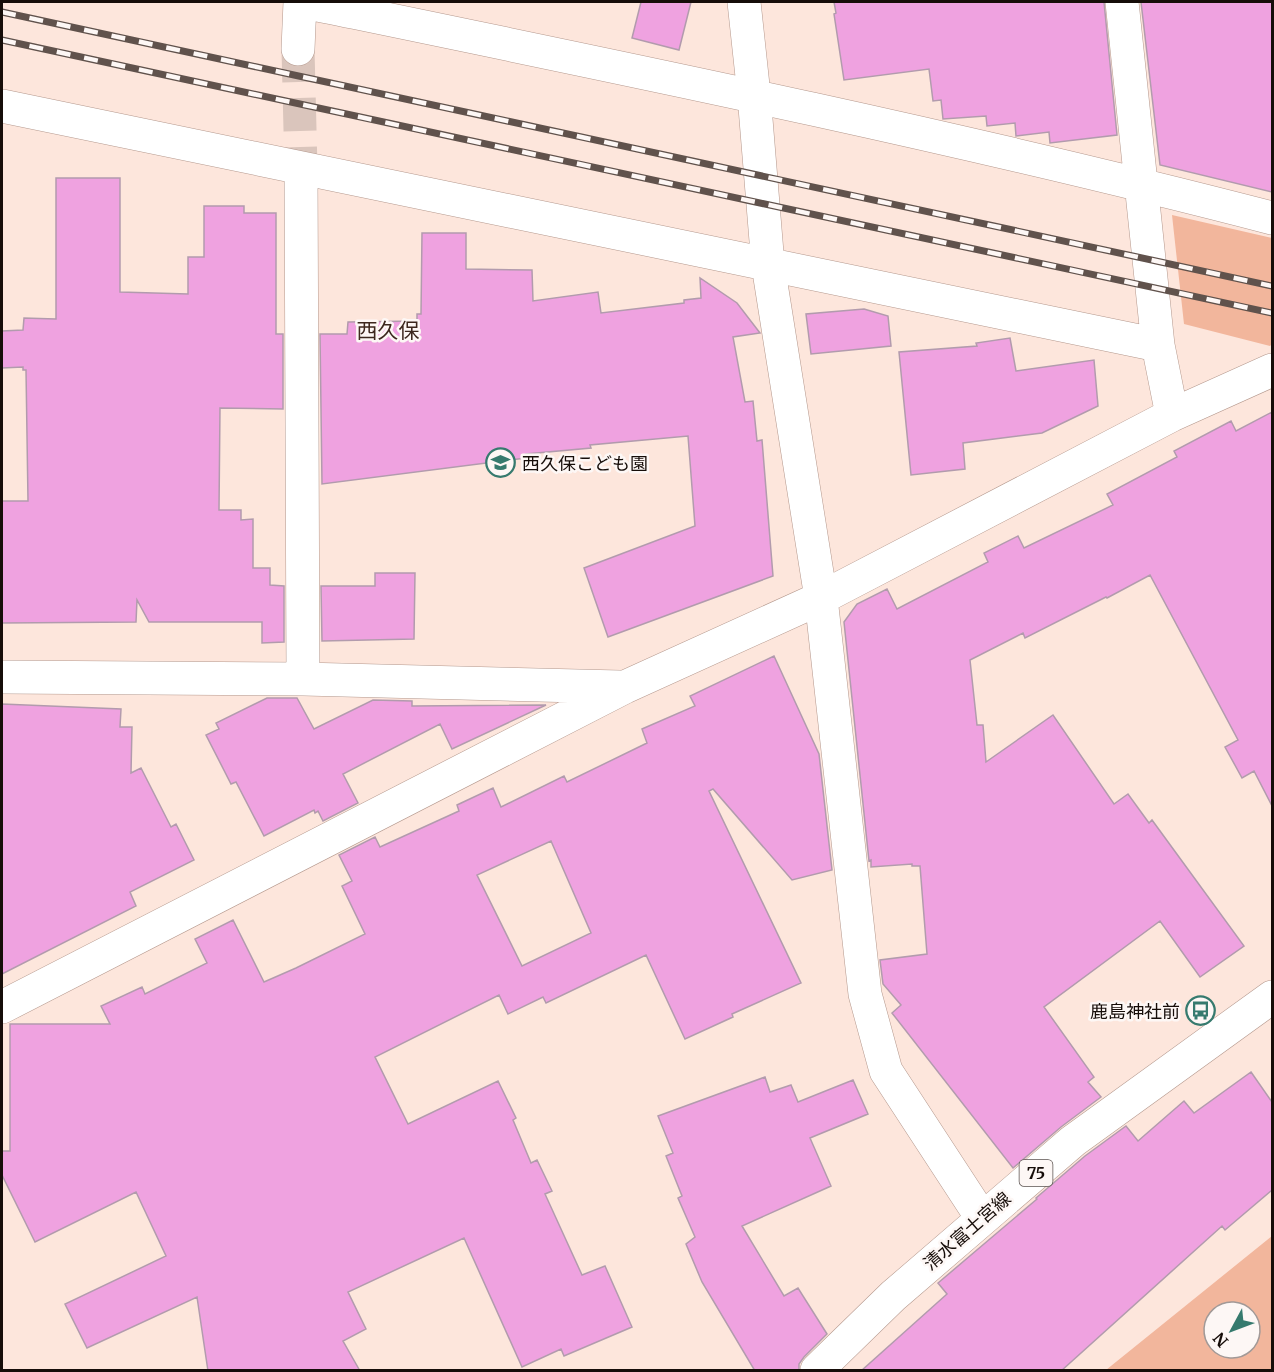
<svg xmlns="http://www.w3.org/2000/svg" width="1274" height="1372" font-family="Merriweather,'Noto Sans JP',serif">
  <rect width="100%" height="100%" fill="#fde6dc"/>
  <path fill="#f2b69c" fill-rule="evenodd" d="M 1172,215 L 1272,238 L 1272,344 L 1270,346 L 1184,324 Z
    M 1272,1236 L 1272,1370 L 1106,1370 ZM 1214,1312 L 1250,1312 L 1250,1348 L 1214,1348 Z"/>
  <path fill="#efa2e0" stroke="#b29bad" stroke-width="1.5" fill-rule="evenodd" d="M 641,2 L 691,2 L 679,50 L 632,38 Z
    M 834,2 L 1104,2 L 1117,135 L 1050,143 L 1049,132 L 1016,136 L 1015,123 L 987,126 L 986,116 L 943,119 L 941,100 L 933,101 L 929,69 L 844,80 L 834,14 L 836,13 Z
    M 1141,2 L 1272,2 L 1272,192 L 1160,165 Z
    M 56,178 L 120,178 L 120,292 L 188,294 L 188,257 L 204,257 L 204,206 L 244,206 L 244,213 L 276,213 L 276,334 L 283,334 L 283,409 L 220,408 L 219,510 L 241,510 L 241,520 L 253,519 L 253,568 L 270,568 L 270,585 L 284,586 L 284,642 L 262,643 L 262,622 L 149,622 L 137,600 L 136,622 L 2,623 L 2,501 L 28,501 L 26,370 L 23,370 L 23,367 L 2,368 L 2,331 L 23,330 L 24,318 L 56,319 Z
    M 422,233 L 466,233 L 466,269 L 532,270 L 533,301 L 598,292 L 601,313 L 684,303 L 684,300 L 701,298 L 700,278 L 737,303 L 760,333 L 733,337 L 745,402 L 753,401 L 757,441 L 762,440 L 773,576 L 608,637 L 584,568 L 695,526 L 688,436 L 590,445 L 591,448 L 526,454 L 526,458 L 322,484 L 320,334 L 347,334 L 348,322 L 417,321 L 417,314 L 421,314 Z
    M 864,309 L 888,316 L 891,346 L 811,354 L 806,314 Z
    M 1010,338 L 1016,371 L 1094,360 L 1098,406 L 1042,433 L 963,443 L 965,469 L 911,475 L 899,352 L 977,346 L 976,343 Z
    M 1272,412 L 1272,806 L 1254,771 L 1242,778 L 1225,747 L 1238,740 L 1150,575 L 1107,598 L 1106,597 L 1025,638 L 1023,633 L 970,660 L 977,725 L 983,725 L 986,762 L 1053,715 L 1114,804 L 1128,794 L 1149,823 L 1152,820 L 1244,946 L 1200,977 L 1160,921 L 1044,1007 L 1094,1077 L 1088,1082 L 1101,1097 L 1061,1127 L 1013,1168 L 892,1013 L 901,1005 L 883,984 L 880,960 L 927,954 L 920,866 L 912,866 L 912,864 L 871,867 L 871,860 L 869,861 L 844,622 L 857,604 L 887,589 L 897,609 L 988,562 L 984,553 L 1018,536 L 1024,548 L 1113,505 L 1107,494 L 1177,457 L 1174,451 L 1231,421 L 1236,431 Z
    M 375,573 L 415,573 L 414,639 L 322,641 L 321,586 L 375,586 Z
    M 774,656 L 819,754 L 832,870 L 792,880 L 713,789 L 709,791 L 801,983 L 732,1014 L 733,1017 L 685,1039 L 646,955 L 546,1003 L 543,997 L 508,1014 L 499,995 L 375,1057 L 408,1124 L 498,1081 L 516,1118 L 513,1120 L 531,1163 L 537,1160 L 552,1191 L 545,1194 L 582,1275 L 605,1266 L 632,1327 L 564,1356 L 561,1349 L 522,1367 L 464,1238 L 348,1292 L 366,1329 L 343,1341 L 360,1371 L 208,1371 L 197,1297 L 87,1348 L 65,1304 L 166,1256 L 136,1192 L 35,1242 L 2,1175 L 2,1151 L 10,1151 L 10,1024 L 110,1024 L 101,1006 L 142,987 L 145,994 L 207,963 L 195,939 L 233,920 L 264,982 L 296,968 L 365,934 L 342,886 L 352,881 L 339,855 L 375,837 L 380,847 L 459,811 L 457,805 L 493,788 L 501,807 L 564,776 L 567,782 L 647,743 L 642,729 L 695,706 L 690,696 ZM 551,841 L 591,933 L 522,966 L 477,875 Z
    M 267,698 L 297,698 L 314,729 L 373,700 L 412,701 L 412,706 L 546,705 L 452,749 L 440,724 L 343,774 L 358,803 L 323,821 L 318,811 L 315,813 L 314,810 L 264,836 L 236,782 L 231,784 L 206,735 L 219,729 L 216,723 Z
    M 2,704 L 121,709 L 120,727 L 132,727 L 131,773 L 141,768 L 171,827 L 176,824 L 194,860 L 130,892 L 136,906 L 2,974 Z
    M 1251,1072 L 1272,1102 L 1272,1190 L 1225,1230 L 1222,1226 L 1061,1371 L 861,1371 L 947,1294 L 938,1283 L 1037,1199 L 1036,1198 L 1085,1156 L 1126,1126 L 1138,1141 L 1184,1101 L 1194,1113 Z
    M 765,1077 L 770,1092 L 791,1085 L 798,1102 L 853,1080 L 868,1114 L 810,1138 L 831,1186 L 742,1226 L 784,1296 L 798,1288 L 827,1334 L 804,1357 L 799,1364 L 799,1371 L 755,1371 L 702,1282 L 686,1244 L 695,1237 L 678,1198 L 682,1196 L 666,1156 L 673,1153 L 658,1116 Z"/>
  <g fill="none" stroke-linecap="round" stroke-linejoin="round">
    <path stroke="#dac5bc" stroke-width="33" stroke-dasharray="33 16" stroke-linecap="butt" d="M 298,49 L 301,169"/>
    <defs>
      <path id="street" d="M 304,2 C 628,69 952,135 1272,218
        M 744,2 L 754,95 L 768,265 L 821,598 L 865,994 L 886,1071 L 982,1218
        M 1122,2 L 1158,345 L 1172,415
        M 298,49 L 300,2
        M 2,106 L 1158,345
        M 301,169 L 303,679
        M 2,677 L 303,679 L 620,687
        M 2,1007 L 625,687 L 821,598 L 1172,415 L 1272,370"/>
      <path id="primary" d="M 817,1370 L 893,1296 L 1073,1141 L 1272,997"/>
    </defs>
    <use href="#street" stroke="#b4988d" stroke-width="34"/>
    <use href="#primary" stroke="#b4988d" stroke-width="34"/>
    <use href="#street" stroke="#fff" stroke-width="33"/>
    <use href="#primary" stroke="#fff" stroke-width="33"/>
    <defs>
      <path id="rail" d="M 2,12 L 1272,286
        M 2,40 L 1272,313"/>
    </defs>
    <use href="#rail" stroke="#60524c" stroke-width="7"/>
    <use href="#rail" stroke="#fdf7f5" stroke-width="4.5" stroke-dasharray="14" stroke-linecap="butt"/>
  </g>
  <defs>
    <symbol id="school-ring" viewBox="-11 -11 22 22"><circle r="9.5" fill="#fdf7f5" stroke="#367a6e" stroke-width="1.5"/><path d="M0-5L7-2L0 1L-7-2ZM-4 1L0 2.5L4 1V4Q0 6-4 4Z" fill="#367a6e"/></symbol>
    <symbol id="bus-ring" viewBox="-11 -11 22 22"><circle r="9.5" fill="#fdf7f5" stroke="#367a6e" stroke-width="1.5"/><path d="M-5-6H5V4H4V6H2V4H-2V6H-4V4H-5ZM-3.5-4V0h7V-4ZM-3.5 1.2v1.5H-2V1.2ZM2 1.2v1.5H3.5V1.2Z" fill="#367a6e"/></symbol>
  </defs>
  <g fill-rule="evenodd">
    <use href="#school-ring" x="484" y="446" width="33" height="33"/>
    <use href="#bus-ring" x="1184" y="994" width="33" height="33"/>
  </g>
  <g text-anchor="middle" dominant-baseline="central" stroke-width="5" stroke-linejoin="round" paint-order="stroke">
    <rect fill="#fdf7f5" stroke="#5b5350" stroke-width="1.5" x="1019.5" y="1160" width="33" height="26" rx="4.5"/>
    <g font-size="16" font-weight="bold" fill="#160d09">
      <text x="1036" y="1173">75</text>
    </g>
    <g font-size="18" fill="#160d09" stroke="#fdf7f5" text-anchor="start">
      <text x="522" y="463">西久保こども園</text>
      <text x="1180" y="1011" text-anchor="end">鹿島神社前</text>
    </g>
    <g font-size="18" fill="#160d09" stroke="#fdf7f5">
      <text transform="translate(967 1231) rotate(-41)">清水富士宮線</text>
    </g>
    <g font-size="21" fill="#3d271e" stroke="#fdf7f5">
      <text x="388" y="330">西久保</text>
    </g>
  </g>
  <rect width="1274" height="1372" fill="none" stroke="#160d09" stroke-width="6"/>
  <g transform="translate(1232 1330) rotate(229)"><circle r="28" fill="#fdf7f5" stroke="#a19997" stroke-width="1.5"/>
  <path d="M0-4.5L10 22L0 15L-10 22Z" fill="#367a6e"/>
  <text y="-9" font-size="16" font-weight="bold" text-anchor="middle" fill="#160d09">N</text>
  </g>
</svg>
